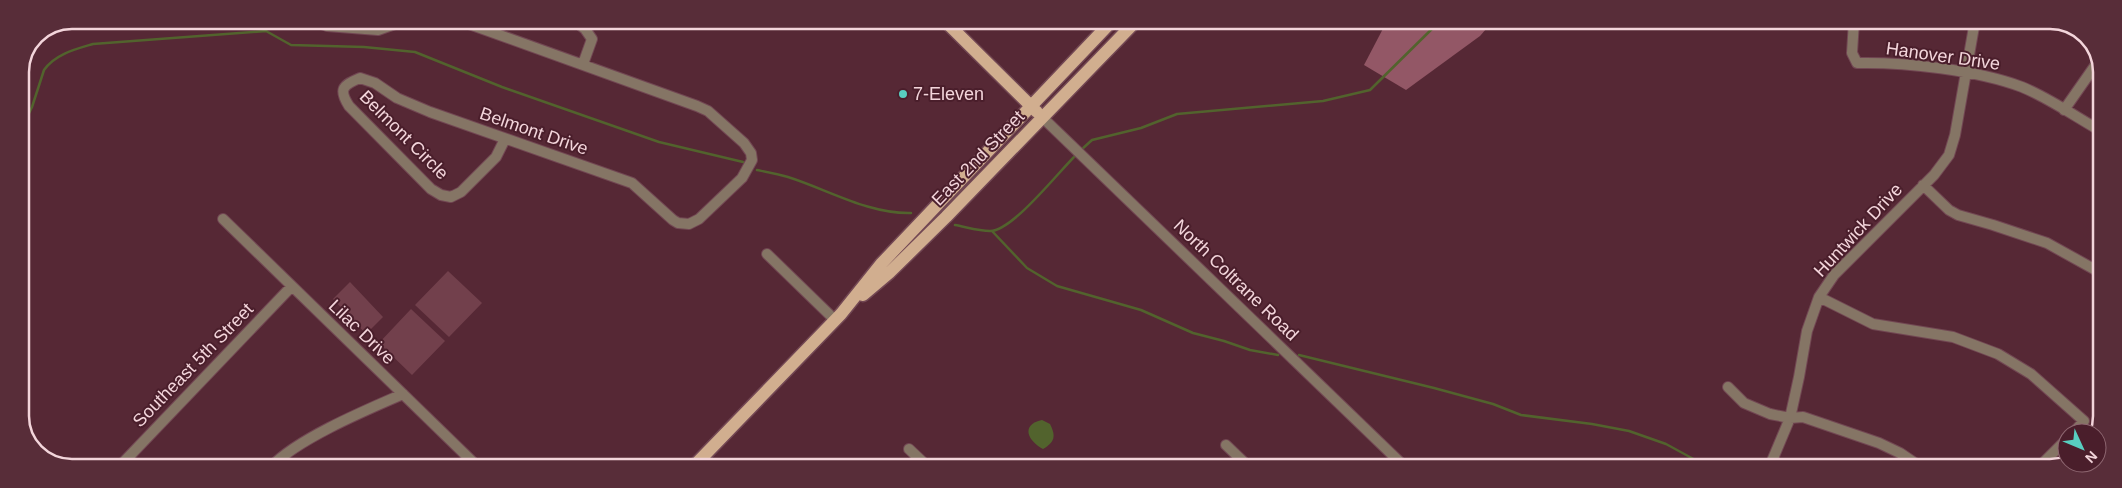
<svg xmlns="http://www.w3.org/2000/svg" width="2122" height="488" font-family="Arial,sans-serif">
  <rect width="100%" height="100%" fill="#562835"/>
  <path fill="#72404c" d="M 448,271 L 482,303 L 449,337 L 415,305 Z
    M 350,282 L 383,317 L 366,334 L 333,299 Z
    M 411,309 L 445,341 L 412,375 L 379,343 Z"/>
  <path fill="#935766" d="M 1387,21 L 1493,21 L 1480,36 L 1406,90 L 1364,65 Z"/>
  <path fill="#52632d" d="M 1042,420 L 1050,424 C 1056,436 1055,442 1043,449 C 1028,441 1020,425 1042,420 Z"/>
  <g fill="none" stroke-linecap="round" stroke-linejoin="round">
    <path stroke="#52632d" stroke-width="2.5" d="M 20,132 L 32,107 L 44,70 C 55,54 76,49 93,44 L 266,31 L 291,45 L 364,47 L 415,52 L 502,87 L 659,142 L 743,162
      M 1081,150 L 1092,140 L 1141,128 L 1177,114 L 1323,101 L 1370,90 L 1440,21
      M 757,170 C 767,172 778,174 788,177 C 829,190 868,214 911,213
      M 955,225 C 966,227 979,231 990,231 C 1013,231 1059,171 1077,154
      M 992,231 L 1027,268 L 1057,286 L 1141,310 L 1193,333 L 1224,341 L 1250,350 L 1278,355
      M 1299,355 L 1434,388 L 1493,404 L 1521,415 L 1592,424 L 1629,431 L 1666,444 L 1710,468"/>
    <defs>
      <path id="minor" d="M 311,20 L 327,26 L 378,30 L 406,20
        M 458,20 L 697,106 L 708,111 L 744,143 L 751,153 L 752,160 L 742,178 L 699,219 L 689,224 L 678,223 L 673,220 L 632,183 L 430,112 L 397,98 L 375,83 L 360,78 C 343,85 338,89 349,106 L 431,189 L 441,195 L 451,197 L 461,192 L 496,157 L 505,139
        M 574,20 L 585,29 L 592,39 L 583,64
        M 1854,21 L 1852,53 L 1857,63 C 1905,62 1977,70 2022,87 C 2049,98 2076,117 2101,131
        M 2064,110 L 2099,60
        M 1042,117 L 1406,468
        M 1923,185 L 1949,210 L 1958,215 L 1993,225 L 2047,243 L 2101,273
        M 223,219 L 478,467
        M 767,254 L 835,320
        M 1819,297 L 1873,324 L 1953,337 L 1998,354 L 2031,374 L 2084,421 L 2073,433
        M 1728,387 L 1744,403 L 1770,414 L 1790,418 L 1803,417 L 1879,443 L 1900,453 L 1922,468
        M 1226,445 L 1250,468
        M 909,449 L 928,467
        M 119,467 L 292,286
        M 271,467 C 297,439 366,410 403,394
        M 1769,468 L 1790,418 L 1799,377 L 1807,331 L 1819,297 L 1834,275 L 1934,175 L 1949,155 L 1955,135 L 1975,21
        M 2038,468 L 2067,439"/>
      <path id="major" d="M 944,20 L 1037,112
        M 863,295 L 889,273 L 946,217 L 1136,21
        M 693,467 L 841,314 L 881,264 L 1112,21"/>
    </defs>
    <use href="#minor" stroke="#724753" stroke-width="12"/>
    <use href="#major" stroke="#724753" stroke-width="15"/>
    <use href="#minor" stroke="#857565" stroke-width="10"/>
    <use href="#major" stroke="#d1ae8f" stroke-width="12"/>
  </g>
  <circle fill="#58cec0" stroke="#4a1e2b" stroke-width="2" cx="903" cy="94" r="5"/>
  <g text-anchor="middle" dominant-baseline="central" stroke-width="4" stroke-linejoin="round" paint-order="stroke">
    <g font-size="18" fill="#f3d5db" stroke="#4a1e2b">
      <text transform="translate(1943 56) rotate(8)">Hanover Drive</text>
      <text transform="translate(534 131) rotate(19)">Belmont Drive</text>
      <text transform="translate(404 135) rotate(45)">Belmont Circle</text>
      <text transform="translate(978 158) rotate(-46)">East 2nd Street</text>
      <text transform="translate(1858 230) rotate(-47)">Huntwick Drive</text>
      <text transform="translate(1236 280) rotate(44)">North Coltrane Road</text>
      <text transform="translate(362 332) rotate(44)">Lilac Drive</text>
      <text transform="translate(193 365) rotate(-46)">Southeast 5th Street</text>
    </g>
    <g font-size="18" fill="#f3d5db" stroke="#4a1e2b" text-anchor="start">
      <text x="913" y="94">7-Eleven</text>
    </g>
  </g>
  <path d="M0 0H2122V488H0ZM72 29H2050A43 43 0 0 1 2093 72V416A43 43 0 0 1 2050 459H72A43 43 0 0 1 29 416V72A43 43 0 0 1 72 29Z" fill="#582d39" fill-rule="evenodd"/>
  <path fill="none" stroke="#f3d5db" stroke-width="2.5" d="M72 29H2050A43 43 0 0 1 2093 72V416A43 43 0 0 1 2050 459H72A43 43 0 0 1 29 416V72A43 43 0 0 1 72 29Z"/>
  <g transform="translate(2082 448) rotate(134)"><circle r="24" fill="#4a1e2b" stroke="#8e6771"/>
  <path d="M0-4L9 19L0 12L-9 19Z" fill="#58cec0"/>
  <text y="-8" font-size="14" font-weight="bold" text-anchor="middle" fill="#f3d5db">N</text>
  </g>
</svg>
